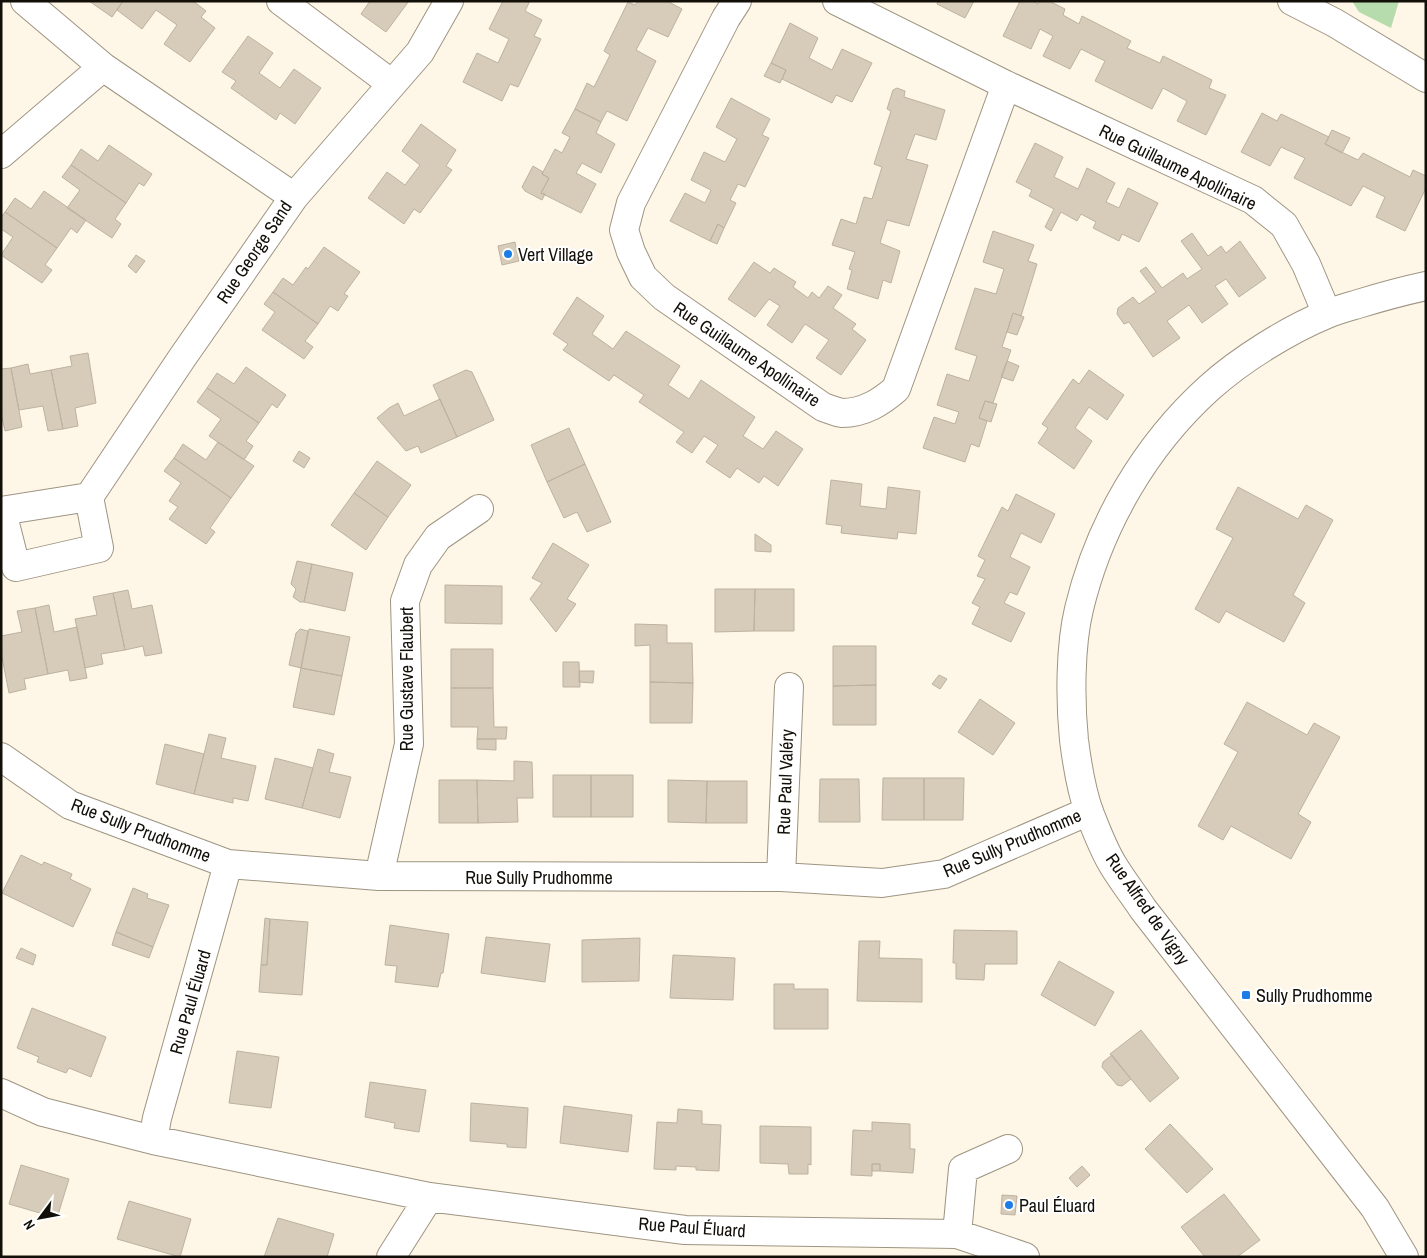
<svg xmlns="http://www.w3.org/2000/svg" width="1427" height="1258" font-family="'Archivo Narrow',sans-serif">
  <rect width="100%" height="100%" fill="#fef6e6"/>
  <path fill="#b6dcae" d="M 1352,1 L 1399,1 L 1391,28 L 1359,12 Z"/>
  <path fill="#d7ccb9" stroke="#bdb2a0" d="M 89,1 L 123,1 L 112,17 Z
    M 123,1 L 193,1 L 206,11 L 201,17 L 215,28 L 190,62 L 164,44 L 177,25 L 156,10 L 142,29 L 117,10 Z
    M 370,1 L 409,1 L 386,32 L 361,14 Z
    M 503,1 L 530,1 L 525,11 L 542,20 L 534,36 L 541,39 L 518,87 L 510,84 L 502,101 L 463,82 L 477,53 L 498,63 L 509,39 L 489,29 Z
    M 638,1 L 667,1 L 682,9 L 668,37 L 648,28 L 636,50 L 656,61 L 627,121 L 607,111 L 601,122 L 575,109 L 587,83 L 594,87 L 610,55 L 604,51 L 628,2 L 635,5 Z
    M 938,1 L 974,1 L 965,18 L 937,4 Z
    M 1020,1 L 1033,1 L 1038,4 L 1039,1 L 1049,1 L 1065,9 L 1063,15 L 1079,24 L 1082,16 L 1131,41 L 1127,48 L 1160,63 L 1163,56 L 1212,80 L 1209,88 L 1226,95 L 1206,135 L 1177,121 L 1187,101 L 1163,88 L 1152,109 L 1095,81 L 1105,61 L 1081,49 L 1070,69 L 1043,56 L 1053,36 L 1040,29 L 1031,49 L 1003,36 Z
    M 790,23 L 818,38 L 809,58 L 832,70 L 842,49 L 872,63 L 852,102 L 836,95 L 832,103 L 782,79 L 786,70 L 771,63 Z
    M 248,36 L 273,53 L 259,73 L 280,88 L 294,69 L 321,88 L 295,124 L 280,113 L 276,120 L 231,88 L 236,81 L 222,72 Z
    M 771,63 L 786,70 L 780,83 L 764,76 Z
    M 897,88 L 905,91 L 904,97 L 945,110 L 936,140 L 915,134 L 906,159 L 928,165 L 909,226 L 887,220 L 880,243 L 900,251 L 891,283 L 883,280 L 878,299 L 847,289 L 852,270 L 849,269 L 855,252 L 832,245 L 841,219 L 856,224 L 864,197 L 872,199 L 882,167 L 874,164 L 891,111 L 887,109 L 893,90 Z
    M 731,98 L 770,119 L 762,135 L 769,138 L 745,187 L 738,184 L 730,200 L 736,203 L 724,228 L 718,224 L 710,241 L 670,221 L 685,193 L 705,203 L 711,190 L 691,180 L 704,152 L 725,162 L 737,139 L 716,127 Z
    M 575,109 L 601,122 L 596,133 L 615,144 L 601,173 L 582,163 L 576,173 L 596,184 L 581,213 L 541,193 L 549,178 L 542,174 L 555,149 L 562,153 L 570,137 L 562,133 Z
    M 1262,113 L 1277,121 L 1281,114 L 1329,137 L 1325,144 L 1358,160 L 1363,153 L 1410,177 L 1413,170 L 1426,176 L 1426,188 L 1405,231 L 1376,217 L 1385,197 L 1363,186 L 1351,206 L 1294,178 L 1305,158 L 1281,147 L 1270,166 L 1241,152 Z
    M 421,124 L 456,150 L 446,166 L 452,170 L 420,213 L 414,209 L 404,224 L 368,198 L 387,172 L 405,185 L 420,165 L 402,151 Z
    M 1332,130 L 1350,138 L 1342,153 L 1325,144 Z
    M 1035,143 L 1063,157 L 1054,177 L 1078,189 L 1087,168 L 1115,183 L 1106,202 L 1119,208 L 1128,188 L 1158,203 L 1139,242 L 1122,234 L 1119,241 L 1093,228 L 1096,222 L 1081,214 L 1077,221 L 1061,212 L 1051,231 L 1045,227 L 1054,209 L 1029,196 L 1032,190 L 1016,182 Z
    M 109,145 L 152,174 L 144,186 L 139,183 L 126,203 L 71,165 L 81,149 L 98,161 Z
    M 71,165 L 126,203 L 115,219 L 121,224 L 112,238 L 67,208 L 80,190 L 62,177 Z
    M 533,166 L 543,172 L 542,174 L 549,178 L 541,193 L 545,194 L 542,200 L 525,191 L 522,187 Z
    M 44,191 L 86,220 L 77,233 L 71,228 L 57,248 L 5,212 L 15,198 L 31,209 Z
    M 5,212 L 57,248 L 45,265 L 52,270 L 42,283 L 1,255 L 13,237 L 1,229 L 1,218 Z
    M 718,224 L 724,228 L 717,244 L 710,241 Z
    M 993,231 L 1034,245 L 1028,261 L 1037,264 L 1021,316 L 1013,313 L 1002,347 L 1011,350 L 993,403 L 985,401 L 979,418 L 987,421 L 979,447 L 971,444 L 965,462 L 923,448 L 934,417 L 955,424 L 959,412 L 937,405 L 947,374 L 969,381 L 977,356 L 955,349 L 975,288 L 996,294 L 1004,269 L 983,262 Z
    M 1192,233 L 1208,256 L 1221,246 L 1226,253 L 1240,241 L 1266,278 L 1239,297 L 1226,279 L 1215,286 L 1228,304 L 1202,323 L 1189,305 L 1167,321 L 1180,338 L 1153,357 L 1129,322 L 1124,324 L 1117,314 L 1118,308 L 1133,297 L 1139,304 L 1156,292 L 1140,271 L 1146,267 L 1162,288 L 1183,273 L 1187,279 L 1202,269 L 1181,241 Z
    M 515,242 L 519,261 L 502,265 L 498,246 Z
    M 324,247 L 360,272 L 344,294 L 348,296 L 338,311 L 330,306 L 318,324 L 273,292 L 283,278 L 293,285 L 306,267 L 308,269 Z
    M 136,255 L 145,261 L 136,273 L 128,266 Z
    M 754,262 L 770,273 L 774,268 L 796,282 L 793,287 L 808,298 L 812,292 L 819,298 L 828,286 L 842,295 L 833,308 L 856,324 L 852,329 L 866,340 L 841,375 L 816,358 L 829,340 L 805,324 L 792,343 L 767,325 L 780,306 L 769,299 L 755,317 L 728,299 Z
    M 273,292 L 318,324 L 305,341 L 313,347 L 304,359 L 262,330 L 275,312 L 264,304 Z
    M 577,297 L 604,316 L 592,334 L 613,349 L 626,331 L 680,366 L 668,385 L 689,399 L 701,380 L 755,417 L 743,436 L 763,449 L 776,431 L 803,449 L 778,486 L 764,476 L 759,483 L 737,468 L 730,478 L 706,462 L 718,445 L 704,436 L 692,453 L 676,442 L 684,432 L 639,402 L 644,395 L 614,375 L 609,381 L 563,350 L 568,344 L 553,334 Z
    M 1013,313 L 1024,317 L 1017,335 L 1007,332 Z
    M 88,353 L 96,403 L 75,408 L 78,426 L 63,429 L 51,370 L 72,366 L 70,356 Z
    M 1007,361 L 1019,366 L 1013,381 L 1001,377 Z
    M 28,364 L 30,374 L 51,370 L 63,429 L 48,431 L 43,406 L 19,410 L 11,368 Z
    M 246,367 L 286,395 L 277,408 L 272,404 L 259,423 L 207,388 L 217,373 L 234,384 Z
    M 11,368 L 22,427 L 5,431 L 1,413 L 1,369 Z
    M 466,370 L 472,372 L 494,420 L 457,437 L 433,385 Z
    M 1089,370 L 1124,395 L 1107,420 L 1089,407 L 1075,428 L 1092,441 L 1074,469 L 1038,443 L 1048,428 L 1042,424 L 1073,379 L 1079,384 Z
    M 207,388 L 259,423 L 246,441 L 253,446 L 244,460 L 209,436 L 221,419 L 197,402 Z
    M 440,399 L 457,437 L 421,453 L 418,446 L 406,451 L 377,418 L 389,408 L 398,403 L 404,416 Z
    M 985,401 L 997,404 L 991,422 L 979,418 Z
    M 569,428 L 585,464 L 547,482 L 531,445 Z
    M 218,442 L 254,466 L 231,498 L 174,458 L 183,444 L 206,460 Z
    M 299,451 L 310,458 L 304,468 L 293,461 Z
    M 174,458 L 231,498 L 210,528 L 215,532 L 206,544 L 169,519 L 178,507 L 169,501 L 181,483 L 164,471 Z
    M 377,461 L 411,485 L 388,517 L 354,493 Z
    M 585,464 L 611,522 L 587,532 L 577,512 L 564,518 L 547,482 Z
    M 831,480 L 862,484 L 860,506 L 886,509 L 888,487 L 920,491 L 916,534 L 898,532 L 897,539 L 841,533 L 842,526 L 826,524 Z
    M 1238,487 L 1298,519 L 1306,505 L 1333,520 L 1293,595 L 1305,603 L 1284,642 L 1226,611 L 1219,623 L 1195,609 L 1233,538 L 1216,529 Z
    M 354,493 L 388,517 L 366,550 L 331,525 Z
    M 1016,494 L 1055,514 L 1041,543 L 1021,533 L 1010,557 L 1030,567 L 1017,595 L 1010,592 L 1004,603 L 1025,613 L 1011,642 L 972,624 L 980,607 L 972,603 L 985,579 L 977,576 L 985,560 L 978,556 L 1002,507 L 1008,511 Z
    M 755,534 L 771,545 L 771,552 L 755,551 Z
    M 553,543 L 589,565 L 567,599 L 576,604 L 556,632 L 530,599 L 542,583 L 532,578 Z
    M 297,561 L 312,564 L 304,602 L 300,602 L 293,597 L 296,589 L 291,584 Z
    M 312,564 L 353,573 L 345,611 L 304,602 Z
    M 445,585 L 502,586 L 502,624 L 445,623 Z
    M 715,589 L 755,589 L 754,631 L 715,632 Z
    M 755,589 L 794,589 L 794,631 L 754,631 Z
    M 128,590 L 132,609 L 152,605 L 162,653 L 145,656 L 143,646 L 125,650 L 113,593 Z
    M 113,593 L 125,650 L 101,654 L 103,664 L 85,668 L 75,619 L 97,615 L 93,597 Z
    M 49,605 L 54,632 L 77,627 L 87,678 L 70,681 L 68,670 L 48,674 L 35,608 Z
    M 35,608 L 48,674 L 24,679 L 26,689 L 9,693 L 1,652 L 1,636 L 22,632 L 17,611 Z
    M 635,624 L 667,625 L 667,643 L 692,643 L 693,683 L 650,682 L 650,645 L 635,646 Z
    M 300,629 L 308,631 L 301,668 L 289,665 L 296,633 Z
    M 309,629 L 350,637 L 342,676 L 301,668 Z
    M 833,646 L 876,646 L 876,685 L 833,686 Z
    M 451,649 L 493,649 L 493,688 L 451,688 Z
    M 563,662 L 579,662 L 580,687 L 563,687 Z
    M 301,668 L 342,676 L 334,715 L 293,707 Z
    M 579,671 L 594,671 L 593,683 L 579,682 Z
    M 939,675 L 947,679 L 940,689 L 932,684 Z
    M 650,682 L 693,683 L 692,723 L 650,723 Z
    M 876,685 L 876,725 L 833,725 L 833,686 Z
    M 451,688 L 493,688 L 494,727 L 507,727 L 506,739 L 477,739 L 478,727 L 451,727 Z
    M 980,699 L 1015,723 L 993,755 L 958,732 Z
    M 1247,702 L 1307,735 L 1314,723 L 1340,737 L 1298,814 L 1311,822 L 1291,859 L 1231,826 L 1223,840 L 1198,826 L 1238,752 L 1224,744 Z
    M 209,734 L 226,738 L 221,758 L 256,766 L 248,801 L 233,798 L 233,803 L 194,794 Z
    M 477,739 L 496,739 L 496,750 L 477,749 Z
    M 165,744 L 204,754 L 194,794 L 156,784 Z
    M 318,749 L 334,754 L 329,772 L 351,777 L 340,818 L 302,808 Z
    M 275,758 L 313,768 L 302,808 L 265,799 Z
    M 514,761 L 532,762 L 533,798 L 517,798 L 518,822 L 478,823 L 477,780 L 514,781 Z
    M 553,775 L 591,775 L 591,817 L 553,817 Z
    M 591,775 L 633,775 L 633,817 L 591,817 Z
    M 883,778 L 924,778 L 924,820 L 882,820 Z
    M 924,778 L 964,778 L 963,820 L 924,820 Z
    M 820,779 L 859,779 L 860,822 L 819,822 Z
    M 439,780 L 477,780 L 478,823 L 439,823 Z
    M 668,780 L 707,781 L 706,823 L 668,822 Z
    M 707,781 L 747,781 L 747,823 L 706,823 Z
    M 21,855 L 42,865 L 44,862 L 72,874 L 70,879 L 91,889 L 73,927 L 2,893 Z
    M 133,888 L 148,894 L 147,898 L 169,905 L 153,947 L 116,932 Z
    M 265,918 L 270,919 L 267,965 L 261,965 Z
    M 270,919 L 308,922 L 302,995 L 259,992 L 261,965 L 267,965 Z
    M 390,925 L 449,934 L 443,973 L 441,973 L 438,987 L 395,982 L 397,966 L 385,965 Z
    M 954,930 L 1017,931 L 1017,964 L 985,964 L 984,980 L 956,979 L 956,963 L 953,963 Z
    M 116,932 L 153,947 L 149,958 L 112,945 Z
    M 486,937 L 550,944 L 545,982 L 481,973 Z
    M 640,938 L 639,981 L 582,982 L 582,940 Z
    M 859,941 L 880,941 L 879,958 L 922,959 L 922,1002 L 857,1001 Z
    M 21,948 L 36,955 L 33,965 L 16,958 Z
    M 673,955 L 735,958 L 733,1000 L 670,998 Z
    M 1059,961 L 1114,992 L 1095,1026 L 1041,995 Z
    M 774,984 L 794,984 L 794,989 L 828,989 L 828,1029 L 774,1029 Z
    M 32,1008 L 106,1037 L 91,1077 L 69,1068 L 66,1073 L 37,1062 L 39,1057 L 17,1048 Z
    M 1141,1030 L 1179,1078 L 1150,1102 L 1110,1054 Z
    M 237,1051 L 279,1057 L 271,1108 L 229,1103 Z
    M 1112,1055 L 1131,1079 L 1122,1086 L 1117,1085 L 1102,1067 L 1103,1062 Z
    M 370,1082 L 426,1090 L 419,1132 L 394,1128 L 395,1123 L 365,1117 Z
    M 471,1103 L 528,1108 L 526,1148 L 507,1147 L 507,1144 L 470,1141 Z
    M 564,1106 L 632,1115 L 628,1152 L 560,1143 Z
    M 678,1109 L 702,1111 L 702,1124 L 721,1125 L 719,1171 L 696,1170 L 696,1167 L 676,1166 L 676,1170 L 654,1169 L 657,1122 L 677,1123 Z
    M 872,1122 L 910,1124 L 910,1149 L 915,1149 L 913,1173 L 880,1171 L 880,1164 L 872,1164 L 872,1176 L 851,1175 L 853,1130 L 872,1131 Z
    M 1170,1124 L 1213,1169 L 1187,1193 L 1145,1149 Z
    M 760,1126 L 811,1127 L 811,1165 L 808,1164 L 808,1174 L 789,1174 L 788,1164 L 760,1163 Z
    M 872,1164 L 880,1164 L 880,1171 L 872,1171 Z
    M 21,1165 L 69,1179 L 57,1218 L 9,1204 Z
    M 1082,1166 L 1090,1175 L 1077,1187 L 1069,1178 Z
    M 1224,1194 L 1260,1240 L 1237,1257 L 1205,1257 L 1181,1227 Z
    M 1002,1195 L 1017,1196 L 1015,1215 L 1001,1214 Z
    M 129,1201 L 191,1219 L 180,1257 L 117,1239 Z
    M 278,1218 L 334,1234 L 327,1257 L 264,1257 Z"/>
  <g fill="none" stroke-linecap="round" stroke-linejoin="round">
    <defs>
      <path id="minor" d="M 281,1 L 392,84
        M 737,1 L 726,18 L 631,203 L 624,230 L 631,252 L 643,277 L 664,297 L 823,407 C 829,409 836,412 842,413 C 864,413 881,402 896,389 L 1006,85
        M 837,1 L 1006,85 L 1253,200 L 1284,225 L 1306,264 L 1327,314
        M 1292,1 L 1335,23 L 1426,78
        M 1,154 L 103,67
        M 294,197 L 420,52 L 449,1
        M 1,511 L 89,497 L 182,358 L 294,197 L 103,67 L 25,1
        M 2,512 L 16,567 L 99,548 L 89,497
        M 1,757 L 70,805 L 228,864 L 379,876 L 781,877 L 882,883 L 944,874 L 1089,811
        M 379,876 L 409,744 L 405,601 L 418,565 L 438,537 L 479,509
        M 781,877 L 789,687
        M 1,1093 L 43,1112 L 153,1140 L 429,1197 L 685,1230 L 957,1234 L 1025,1257
        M 153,1140 L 157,1118 L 228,864
        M 957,1234 L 963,1169 L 1008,1149
        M 391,1257 L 429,1197
        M 1404,1257 L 1375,1208 L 1143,909 C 1133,894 1122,880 1113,865 C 1103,849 1096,829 1089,812 C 1081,789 1077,764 1074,740 C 1070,701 1070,646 1079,609 C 1099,525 1145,446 1209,388 C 1240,360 1288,330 1327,314 C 1337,310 1348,307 1358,304 C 1381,297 1403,291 1426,286"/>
    </defs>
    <use href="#minor" stroke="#9e9482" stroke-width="30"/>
    <use href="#minor" stroke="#fff" stroke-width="28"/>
  </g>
  <g fill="#1d7de6" stroke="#fff" stroke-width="2">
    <circle cx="508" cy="254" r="5"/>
    <rect x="1241" y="990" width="10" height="10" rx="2.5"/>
    <circle cx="1009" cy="1205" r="5"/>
  </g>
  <g text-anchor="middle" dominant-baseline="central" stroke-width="4" stroke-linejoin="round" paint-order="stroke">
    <g font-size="18" fill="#120e08" stroke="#fff">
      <text transform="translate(1178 167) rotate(26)">Rue Guillaume Apollinaire</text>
      <text transform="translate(254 252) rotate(-56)">Rue George Sand</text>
      <text transform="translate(747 354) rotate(34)">Rue Guillaume Apollinaire</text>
      <text transform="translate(406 679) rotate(-90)">Rue Gustave Flaubert</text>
      <text transform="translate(785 782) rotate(-88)">Rue Paul Valéry</text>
      <text transform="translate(141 830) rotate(21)">Rue Sully Prudhomme</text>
      <text transform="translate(1012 843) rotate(-23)">Rue Sully Prudhomme</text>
      <text x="539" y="877">Rue Sully Prudhomme</text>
      <text transform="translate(1148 909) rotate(55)">Rue Alfred de Vigny</text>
      <text transform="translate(190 1002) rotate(-74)">Rue Paul Éluard</text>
      <text transform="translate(692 1227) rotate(4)">Rue Paul Éluard</text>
    </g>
    <g font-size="18" fill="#120e08" stroke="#fff" text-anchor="start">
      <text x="518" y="254">Vert Village</text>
      <text x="1256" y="995">Sully Prudhomme</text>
      <text x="1019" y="1205">Paul Éluard</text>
    </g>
  </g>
  <rect width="1427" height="1258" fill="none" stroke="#120e08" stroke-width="5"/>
  <g transform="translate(40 1218) rotate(238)" stroke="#ffffff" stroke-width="4" paint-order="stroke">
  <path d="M0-4L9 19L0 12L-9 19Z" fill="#120e08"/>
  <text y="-8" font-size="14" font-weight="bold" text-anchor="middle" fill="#120e08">N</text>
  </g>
</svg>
